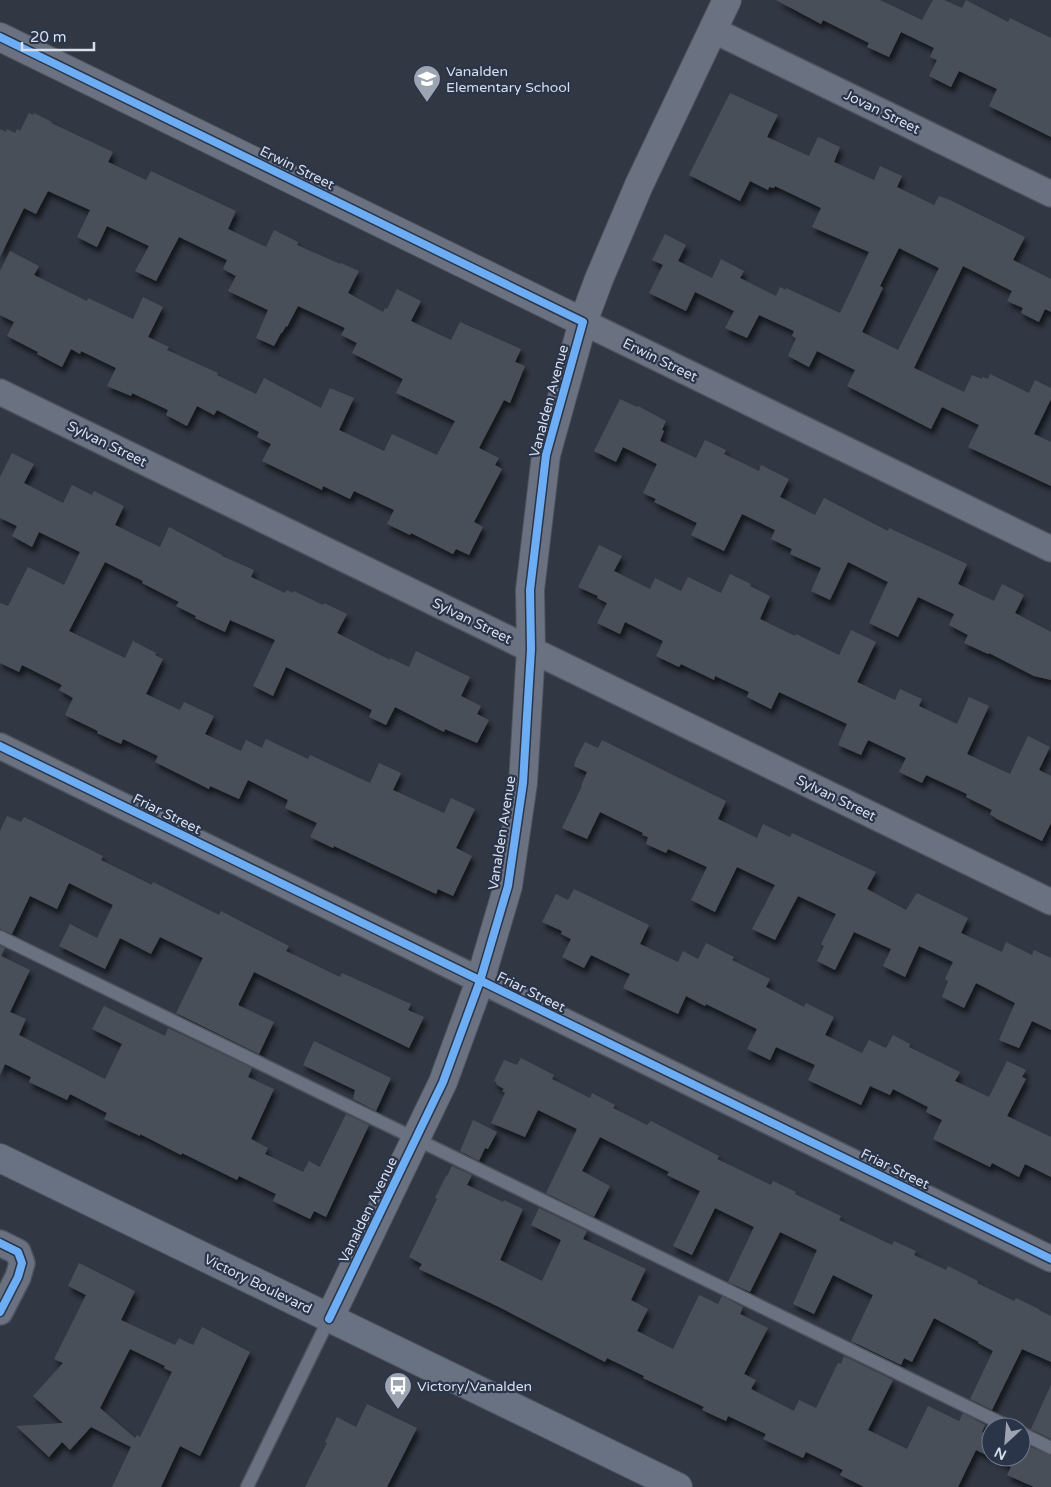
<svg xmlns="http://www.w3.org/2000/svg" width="1051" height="1487" font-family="'Varela Round',sans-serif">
  <defs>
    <filter id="shadow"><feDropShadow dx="3" dy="5.5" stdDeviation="2.5" flood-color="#0009"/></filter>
  </defs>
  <rect width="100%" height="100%" fill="#313743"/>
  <path fill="#4a5059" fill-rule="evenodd" filter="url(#shadow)" d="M 776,0 L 880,0 L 922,20 L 933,0 L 944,0 L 962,8 L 966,0 L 1008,22 L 1010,18 L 1051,38 L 1051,137 L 989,106 L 997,89 L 959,71 L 951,87 L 929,76 L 937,60 L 930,57 L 934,48 L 901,32 L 889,57 L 867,47 L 869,43 L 823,20 L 821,24 Z
    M 730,93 L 778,115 L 767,137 L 809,156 L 818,137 L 823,139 L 840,147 L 834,162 L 874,180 L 880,166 L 902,176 L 897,187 L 934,205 L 939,196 L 950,200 L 1025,237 L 1013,260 L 1051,279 L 1051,312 L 1045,309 L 1039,322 L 1021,313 L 1023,308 L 1007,301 L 1012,291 L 963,266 L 914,368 L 964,392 L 972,375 L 982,379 L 983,377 L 988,379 L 990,374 L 1029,393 L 1035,380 L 1051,388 L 1051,399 L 1034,434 L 1051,442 L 1051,486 L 968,447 L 979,425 L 942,407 L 931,429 L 847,386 L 855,370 L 817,351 L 809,367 L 788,356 L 796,338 L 792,336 L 794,331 L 759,315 L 747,338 L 725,328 L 734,311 L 695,292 L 686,311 L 649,293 L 663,265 L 652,260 L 665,234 L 686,245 L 678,261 L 712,278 L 721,259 L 744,271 L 740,278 L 776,296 L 780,287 L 786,290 L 786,288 L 840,313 L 869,252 L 812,227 L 821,208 L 775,186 L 774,188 L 769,187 L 768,190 L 750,181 L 740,201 L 689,175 ZM 899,248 L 939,268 L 898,350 L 862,332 L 883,288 L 880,286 Z
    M 29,113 L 33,115 L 34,113 L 52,122 L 51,123 L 113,152 L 108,162 L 146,180 L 151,171 L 236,211 L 228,229 L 266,247 L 274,230 L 298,242 L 297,245 L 340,264 L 341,263 L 359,271 L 348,293 L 383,312 L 385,308 L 387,309 L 397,289 L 421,301 L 411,321 L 451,340 L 460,322 L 521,349 L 515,362 L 525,366 L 510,403 L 504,400 L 479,448 L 499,458 L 495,465 L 502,469 L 474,522 L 483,527 L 469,555 L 456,549 L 453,554 L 411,533 L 410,535 L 387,524 L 394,510 L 354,491 L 350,499 L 323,486 L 322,490 L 262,461 L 271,444 L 257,437 L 259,432 L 217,410 L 214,415 L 197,406 L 187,426 L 166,415 L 168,410 L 132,393 L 131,396 L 107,386 L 116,368 L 81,351 L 80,354 L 71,349 L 62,367 L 37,354 L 38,352 L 7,336 L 14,322 L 0,315 L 0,271 L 10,251 L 39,266 L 34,275 L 87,301 L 88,298 L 133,319 L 143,297 L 163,307 L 148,337 L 169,347 L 167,350 L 218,373 L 217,375 L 256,394 L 264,378 L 321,408 L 330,388 L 354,398 L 339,430 L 384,451 L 392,434 L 437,455 L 455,421 L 396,393 L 403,379 L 352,353 L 357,343 L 341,335 L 345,328 L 298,306 L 287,327 L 286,326 L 282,333 L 281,333 L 274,346 L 256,338 L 268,310 L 228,291 L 236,276 L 223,269 L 227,260 L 179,237 L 156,281 L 135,271 L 149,246 L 107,226 L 97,247 L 77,237 L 90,210 L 48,191 L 36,214 L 24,208 L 0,257 L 0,129 L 6,132 L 7,129 L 15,133 L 17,129 L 20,131 Z
    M 620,399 L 637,407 L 638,406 L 666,421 L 662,430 L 664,431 L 660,441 L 696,458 L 705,440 L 726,450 L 724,454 L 759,471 L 761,465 L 789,479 L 780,497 L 815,515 L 824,498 L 888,531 L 889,528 L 967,564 L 958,584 L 994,601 L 1002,584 L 1024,595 L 1015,613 L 1051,632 L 1051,680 L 1034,676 L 989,653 L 988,654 L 964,643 L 968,635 L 949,625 L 954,614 L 918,597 L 898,637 L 869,623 L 888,582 L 848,562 L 830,600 L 811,591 L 821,568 L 790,554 L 792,549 L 771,539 L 775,530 L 742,514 L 724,551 L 691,535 L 697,523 L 654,502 L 656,499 L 643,493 L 657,464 L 623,447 L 616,462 L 594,451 Z
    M 12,453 L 34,464 L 24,483 L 63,503 L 72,485 L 92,495 L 94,491 L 124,506 L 115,525 L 160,547 L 169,527 L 222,555 L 222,556 L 254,570 L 251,577 L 285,593 L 287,590 L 293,593 L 294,591 L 323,605 L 324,603 L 347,614 L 337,633 L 390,660 L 390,658 L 409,667 L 416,651 L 470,677 L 461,696 L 481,706 L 477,714 L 489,720 L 477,743 L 445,729 L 444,732 L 395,707 L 386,725 L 369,717 L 372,710 L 286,667 L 273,696 L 253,686 L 275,640 L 230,620 L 225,632 L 195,618 L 196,616 L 176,606 L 179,602 L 142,583 L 143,581 L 105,562 L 69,631 L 125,658 L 133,641 L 156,653 L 155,655 L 163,659 L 146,694 L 180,710 L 184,702 L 214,716 L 205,734 L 241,751 L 246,740 L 262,748 L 266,739 L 308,759 L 310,755 L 370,783 L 379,763 L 401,773 L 393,790 L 444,813 L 451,798 L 475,809 L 456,848 L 472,856 L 453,896 L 438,889 L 436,894 L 334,846 L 333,848 L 310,837 L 317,823 L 285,808 L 288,800 L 248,780 L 239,799 L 210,786 L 209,789 L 155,762 L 158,756 L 123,739 L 121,744 L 97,733 L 98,731 L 65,715 L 73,698 L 59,690 L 62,685 L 22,665 L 19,672 L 0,663 L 0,603 L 8,606 L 28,567 L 64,585 L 80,552 L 39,532 L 32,547 L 12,536 L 17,526 L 0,518 L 0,477 Z
    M 599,545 L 622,556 L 614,571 L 650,589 L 655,578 L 681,591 L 688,577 L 721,593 L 730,574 L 751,584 L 750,586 L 770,596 L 760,619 L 795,636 L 796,634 L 839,655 L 851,630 L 876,642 L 857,682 L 895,700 L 900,689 L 922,699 L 919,706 L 957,724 L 969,697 L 989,706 L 967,754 L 1010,774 L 1028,736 L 1050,747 L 1039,770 L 1051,776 L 1051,823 L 1042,841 L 997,819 L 990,814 L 992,810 L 966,797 L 967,794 L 926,775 L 922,783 L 899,772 L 906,758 L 868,740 L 861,755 L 838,745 L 847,724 L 779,692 L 771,709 L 747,697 L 749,692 L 715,676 L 714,680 L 681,664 L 679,667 L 656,656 L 663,641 L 625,622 L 620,634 L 597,623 L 607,603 L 597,598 L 598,596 L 578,587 Z
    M 602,740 L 726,801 L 718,819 L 757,838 L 763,824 L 790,837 L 792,833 L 876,872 L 867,889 L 906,910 L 917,893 L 968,918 L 961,933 L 1002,952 L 1006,942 L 1032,955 L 1034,950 L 1051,958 L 1051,1030 L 1032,1021 L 1019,1048 L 999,1040 L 1015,1003 L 976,983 L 964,1008 L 942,997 L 948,981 L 945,979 L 953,962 L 919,946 L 905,977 L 883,966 L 891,949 L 854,932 L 835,970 L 817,961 L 824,946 L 821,944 L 836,914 L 798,896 L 775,940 L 752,929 L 775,885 L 737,867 L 715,912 L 691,900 L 707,867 L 668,849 L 666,853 L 646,844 L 648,837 L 642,835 L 643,833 L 600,812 L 587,839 L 562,828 L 582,786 L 581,786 L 587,772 L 574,766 L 576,759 L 585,742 L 598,748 Z
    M 7,816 L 21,822 L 24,817 L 103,856 L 101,860 L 152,885 L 153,882 L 219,915 L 221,911 L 244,923 L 289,946 L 286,951 L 340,977 L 342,973 L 411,1004 L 408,1010 L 424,1017 L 409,1048 L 254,972 L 238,1005 L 274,1022 L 259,1054 L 176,1013 L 203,958 L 160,937 L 151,954 L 120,938 L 105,969 L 59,946 L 70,924 L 97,938 L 113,905 L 69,883 L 57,909 L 30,896 L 12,934 L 0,929 L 0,831 Z
    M 574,889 L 649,925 L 640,944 L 678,962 L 683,951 L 698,959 L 706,943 L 734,957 L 732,960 L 770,979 L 766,987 L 804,1007 L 806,1003 L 834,1017 L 825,1035 L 862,1053 L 869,1040 L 886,1048 L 893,1035 L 910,1044 L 909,1047 L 960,1072 L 955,1081 L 989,1097 L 1007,1061 L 1026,1070 L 1022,1077 L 1026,1079 L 1007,1116 L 1051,1137 L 1051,1177 L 1025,1164 L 1019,1177 L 992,1163 L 990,1167 L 933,1139 L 942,1120 L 926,1112 L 928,1107 L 893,1089 L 890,1095 L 870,1086 L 861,1105 L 808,1080 L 815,1065 L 776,1047 L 770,1060 L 747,1049 L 757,1029 L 706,1004 L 705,1006 L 686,996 L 678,1014 L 623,988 L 630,974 L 591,955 L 584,968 L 562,957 L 571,939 L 561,934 L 562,931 L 542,922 L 556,894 L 568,900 Z
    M 0,946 L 5,948 L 1,956 L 30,970 L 10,1012 L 26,1019 L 19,1035 L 105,1079 L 122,1044 L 92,1029 L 104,1006 L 165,1036 L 168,1028 L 252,1068 L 248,1077 L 274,1089 L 251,1139 L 268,1148 L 265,1154 L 303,1172 L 309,1161 L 320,1167 L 346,1114 L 369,1125 L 326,1217 L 314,1211 L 310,1219 L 273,1201 L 276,1194 L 239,1176 L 237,1180 L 182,1153 L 181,1155 L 140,1134 L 140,1136 L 104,1119 L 107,1113 L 70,1094 L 67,1100 L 29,1082 L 31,1077 L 5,1064 L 0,1075 Z
    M 314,1041 L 391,1078 L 376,1111 L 353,1099 L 355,1090 L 303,1065 Z
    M 521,1058 L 554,1075 L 552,1079 L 590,1098 L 592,1093 L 615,1105 L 613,1108 L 647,1125 L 651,1121 L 719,1156 L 717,1159 L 771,1185 L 773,1181 L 796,1192 L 795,1194 L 841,1216 L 839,1220 L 892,1245 L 894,1241 L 916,1251 L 914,1255 L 946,1270 L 948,1266 L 978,1281 L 977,1283 L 1014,1301 L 1016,1298 L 1039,1309 L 1039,1310 L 1051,1316 L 1051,1362 L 1022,1349 L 992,1410 L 970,1399 L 993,1351 L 978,1343 L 979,1342 L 934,1318 L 912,1362 L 904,1358 L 901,1365 L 851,1341 L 873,1295 L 833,1275 L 814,1314 L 793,1304 L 817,1250 L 780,1232 L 750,1292 L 728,1282 L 754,1227 L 715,1208 L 692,1255 L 673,1246 L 700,1191 L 667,1175 L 669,1172 L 600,1137 L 582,1171 L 610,1186 L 594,1217 L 546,1193 L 577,1129 L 538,1110 L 525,1137 L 491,1123 L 505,1093 L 502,1091 L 504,1089 L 497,1085 L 496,1082 L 494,1081 L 504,1060 L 517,1065 Z
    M 473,1120 L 497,1132 L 488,1149 L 485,1148 L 479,1161 L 460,1151 Z
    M 452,1166 L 472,1175 L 467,1185 L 503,1202 L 504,1200 L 523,1209 L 500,1260 L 542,1281 L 561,1240 L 531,1225 L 539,1208 L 587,1231 L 583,1239 L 646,1269 L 631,1300 L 648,1309 L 637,1331 L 673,1349 L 699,1295 L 718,1304 L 722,1296 L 743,1307 L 740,1314 L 768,1328 L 744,1374 L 756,1380 L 751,1389 L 794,1411 L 799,1400 L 816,1408 L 838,1363 L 841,1364 L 844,1356 L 893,1380 L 868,1430 L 907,1449 L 928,1406 L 959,1421 L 963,1413 L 985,1425 L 982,1432 L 991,1436 L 991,1457 L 1021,1457 L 1021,1451 L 1024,1444 L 1051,1456 L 1051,1487 L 1034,1487 L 1007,1475 L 1011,1467 L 976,1450 L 958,1487 L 864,1487 L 840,1475 L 843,1470 L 806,1452 L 803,1458 L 763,1439 L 766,1434 L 728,1416 L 726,1421 L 702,1410 L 704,1407 L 643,1378 L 644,1376 L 607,1358 L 605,1362 L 497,1306 L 419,1269 L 422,1264 L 409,1257 L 437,1199 L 435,1198 L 446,1176 L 447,1176 Z
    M 79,1263 L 135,1291 L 121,1320 L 175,1345 L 179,1338 L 193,1345 L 202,1327 L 250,1352 L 200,1456 L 180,1446 L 161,1487 L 112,1487 L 131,1447 L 91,1427 L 70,1450 L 62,1442 L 49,1457 L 16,1426 L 63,1423 L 33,1396 L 63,1363 L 54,1359 L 86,1295 L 68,1286 ZM 130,1349 L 165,1366 L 164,1368 L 172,1372 L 140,1437 L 137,1435 L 135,1438 L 100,1408 Z
    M 1051,1385 L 1051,1439 L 1031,1429 Z
    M 367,1404 L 417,1428 L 387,1487 L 305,1487 L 327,1443 L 325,1442 L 337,1417 L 356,1427 Z"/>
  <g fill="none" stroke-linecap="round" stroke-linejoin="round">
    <defs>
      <path id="service" d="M 0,937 L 1009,1427
        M 1021,1433 L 1051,1448
        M 247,1487 L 329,1319"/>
      <path id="minor" d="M 713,30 L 1051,194
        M 583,322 L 1051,549
        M 0,392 L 1051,902
        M 0,746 L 1051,1259
        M 0,1243 L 18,1252 L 22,1263 L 18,1277 L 0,1312"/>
      <path id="tertiary" d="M 0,37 L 583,322
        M 329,1319 L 443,1082 L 480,981 L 508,886 L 523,783 L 531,649 L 530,590 L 546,455 L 583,322 L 599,279 L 639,185 L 727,0"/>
      <path id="primary" d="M 0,1158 L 678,1487"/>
    </defs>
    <use href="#service" stroke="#4d535c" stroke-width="15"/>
    <use href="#minor" stroke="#4d535c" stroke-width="28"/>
    <use href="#tertiary" stroke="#4d535c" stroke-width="30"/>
    <use href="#primary" stroke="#4d535c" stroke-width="30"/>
    <use href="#service" stroke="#6a7281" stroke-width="12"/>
    <use href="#minor" stroke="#6a7281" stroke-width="25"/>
    <use href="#tertiary" stroke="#6a7281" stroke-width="28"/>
    <use href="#primary" stroke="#697283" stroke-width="28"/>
    <defs>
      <path id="cycleway" d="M 0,37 L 583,322 L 546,455 L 530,590 L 531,649 L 523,783 L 508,886 L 480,981 L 443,1082 L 329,1319
        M 0,746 L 1051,1259
        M 0,1243 L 18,1252 L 22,1263 L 18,1277 L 0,1312"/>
    </defs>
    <use href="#cycleway" stroke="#2a354a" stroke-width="11"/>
    <use href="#cycleway" stroke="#6dadf4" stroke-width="8"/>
  </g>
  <defs>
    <symbol id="school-pin" viewBox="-11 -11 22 30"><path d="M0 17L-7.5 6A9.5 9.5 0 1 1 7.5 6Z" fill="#9da4b1" stroke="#2a354a"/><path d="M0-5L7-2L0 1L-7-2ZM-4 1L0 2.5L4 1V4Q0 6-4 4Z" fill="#fff"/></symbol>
    <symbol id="bus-pin" viewBox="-11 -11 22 30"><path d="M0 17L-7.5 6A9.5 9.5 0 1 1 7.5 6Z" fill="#9da4b1" stroke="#2a354a"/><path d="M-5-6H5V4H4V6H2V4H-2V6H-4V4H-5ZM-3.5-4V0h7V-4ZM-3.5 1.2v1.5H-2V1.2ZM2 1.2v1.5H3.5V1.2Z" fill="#fff"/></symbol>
  </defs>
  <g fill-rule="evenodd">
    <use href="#school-pin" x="411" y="63" width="32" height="43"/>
    <use href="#bus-pin" x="382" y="1370" width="32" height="43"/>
  </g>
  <g text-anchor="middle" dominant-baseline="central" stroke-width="4.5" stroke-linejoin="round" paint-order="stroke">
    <g font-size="14" fill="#d7deec" stroke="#2a354a" text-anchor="start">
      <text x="446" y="71">Vanalden<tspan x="446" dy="16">Elementary School</tspan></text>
      <text x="417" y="1386">Victory/Vanalden</text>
    </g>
    <g font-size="14" fill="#d7deec" stroke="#2a354a">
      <text transform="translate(882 112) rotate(26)">Jovan Street</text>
      <text transform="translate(297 168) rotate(26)">Erwin Street</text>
      <text transform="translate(660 360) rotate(26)">Erwin Street</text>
      <text transform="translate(549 401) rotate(-75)">Vanalden Avenue</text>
      <text transform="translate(107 444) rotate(26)">Sylvan Street</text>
      <text transform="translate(472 621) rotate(26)">Sylvan Street</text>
      <text transform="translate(836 798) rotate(26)">Sylvan Street</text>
      <text transform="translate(167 814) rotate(26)">Friar Street</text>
      <text transform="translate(502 833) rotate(-81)">Vanalden Avenue</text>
      <text transform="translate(531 992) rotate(26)">Friar Street</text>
      <text transform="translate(895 1169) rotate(26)">Friar Street</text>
      <text transform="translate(368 1210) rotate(-64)">Vanalden Avenue</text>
      <text transform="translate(258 1284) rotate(26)">Victory Boulevard</text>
    </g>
  </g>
  <g transform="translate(1006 1442) rotate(206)"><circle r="24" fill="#2a354a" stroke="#6f798b"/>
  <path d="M0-4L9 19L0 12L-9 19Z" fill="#9da4b1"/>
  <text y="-8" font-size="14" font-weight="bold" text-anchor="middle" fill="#d7deec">N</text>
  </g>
  <path d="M22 42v8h72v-8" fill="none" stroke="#d7deec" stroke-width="2.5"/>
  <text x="30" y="42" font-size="15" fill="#d7deec" stroke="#2a354a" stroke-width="4" paint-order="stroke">20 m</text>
</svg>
